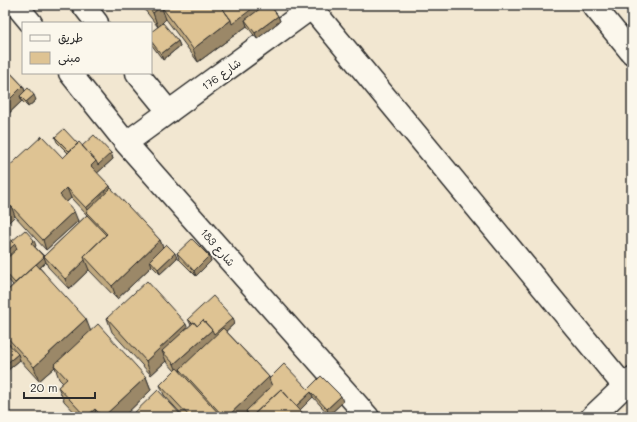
<svg xmlns="http://www.w3.org/2000/svg" width="637" height="422" font-family="Mali,'Playpen Sans Arabic',sans-serif">
  <rect width="100%" height="100%" fill="#f2e7d1"/>
  <filter id="ink" filterUnits="userSpaceOnUse"><feTurbulence type="fractalNoise" baseFrequency=".025" numOctaves="2"/><feDisplacementMap in="SourceGraphic" scale="8" xChannelSelector="R" yChannelSelector="G"/><feConvolveMatrix kernelMatrix="1 2 1 2 8 2 1 2 1" color-interpolation-filters="sRGB"/></filter>
  <g filter="url(#ink)">
    <g fill="none" stroke-linecap="round" stroke-linejoin="round">
      <defs>
        <path id="minor" d="M 16,5 L 31,23
          M 83,5 L 97,23
          M 593,5 L 632,53
          M 311,7 L 624,386
          M 70,73 L 126,143 L 368,417
          M 137,73 L 169,112
          M 126,143 L 315,5
          M 592,417 L 632,379"/>
      </defs>
      <use href="#minor" stroke="#2b2b2b" stroke-width="25"/>
      <use href="#minor" stroke="#fbf7ec" stroke-width="22"/>
    </g>
    <path fill="#bfa87e" stroke="#2b2b2b" d="M 141,5 L 270,5 L 278,16 L 280,21 L 257,39 L 247,26 L 198,62 L 166,19 L 160,25 L 178,41 L 180,46 L 163,60 L 151,44 L 151,33 L 158,27 Z
      M 5,67 L 23,86 L 25,91 L 36,100 L 28,107 L 22,101 L 5,117 Z
      M 55,137 L 82,146 L 111,153 L 113,159 L 97,173 L 110,186 L 110,188 L 160,240 L 163,248 L 177,258 L 160,274 L 152,266 L 117,299 L 89,270 L 69,289 L 48,267 L 46,262 L 40,268 L 91,331 L 146,377 L 151,390 L 123,417 L 79,417 L 64,401 L 58,387 L 63,383 L 59,379 L 55,367 L 39,381 L 19,359 L 20,360 L 8,370 L 5,366 L 5,293 L 13,285 L 5,276 L 5,233 L 12,241 L 36,246 L 35,247 L 44,256 L 87,215 L 71,198 L 66,203 L 78,221 L 46,250 L 15,216 L 5,226 L 5,170 L 63,158 L 68,153 L 57,142 Z
      M 177,253 L 209,256 L 211,261 L 196,276 L 179,259 Z
      M 107,318 L 187,328 L 191,325 L 188,319 L 233,318 L 235,323 L 226,331 L 269,377 L 269,379 L 308,389 L 343,402 L 329,415 L 313,397 L 300,410 L 306,417 L 248,417 L 248,416 L 246,417 L 184,417 L 164,395 L 160,385 L 175,371 L 166,361 L 151,375 L 112,332 Z"/>
    <path fill="#9b8867" stroke="#2b2b2b" d="M 257,5 L 269,5 L 245,20 L 247,26 L 198,62 L 193,49 L 231,20 Z
      M 161,6 L 166,19 L 158,27 L 153,13 Z
      M 278,16 L 280,21 L 257,39 L 255,33 Z
      M 178,41 L 180,46 L 163,60 L 161,54 Z
      M 23,86 L 27,96 L 20,96 L 22,101 L 5,117 L 5,104 Z
      M 34,95 L 36,100 L 28,107 L 26,102 Z
      M 111,153 L 113,159 L 94,176 L 91,166 L 96,161 Z
      M 110,186 L 113,197 L 89,215 L 86,208 Z
      M 67,188 L 71,198 L 63,205 L 60,195 Z
      M 11,206 L 15,216 L 5,226 L 5,212 Z
      M 74,211 L 78,221 L 46,250 L 43,240 Z
      M 34,240 L 36,246 L 33,248 L 31,243 Z
      M 160,240 L 165,253 L 150,260 L 152,266 L 117,299 L 112,286 Z
      M 15,244 L 19,254 L 5,267 L 5,253 Z
      M 175,253 L 177,258 L 160,274 L 158,269 Z
      M 209,256 L 211,261 L 196,276 L 194,271 Z
      M 44,257 L 46,262 L 17,289 L 15,284 Z
      M 85,260 L 89,270 L 69,289 L 65,279 Z
      M 233,318 L 235,323 L 182,371 L 180,369 L 181,372 L 178,374 L 174,364 L 212,330 Z
      M 86,319 L 91,332 L 54,365 L 55,367 L 39,381 L 34,367 Z
      M 186,324 L 191,338 L 162,351 L 166,361 L 151,375 L 146,361 Z
      M 18,354 L 20,360 L 8,370 L 6,364 Z
      M 146,377 L 151,390 L 123,417 L 103,417 Z
      M 269,377 L 274,391 L 246,411 L 248,416 L 246,417 L 227,417 Z
      M 311,392 L 313,397 L 296,414 L 294,408 Z
      M 341,396 L 343,402 L 329,415 L 327,409 Z
      M 95,409 L 97,417 L 86,417 Z"/>
    <path fill="#dec393" stroke="#2b2b2b" d="M 147,5 L 220,5 L 231,20 L 193,49 L 161,6 L 153,13 Z
      M 220,5 L 257,5 L 232,24 L 231,20 Z
      M 265,5 L 270,5 L 278,16 L 255,33 L 245,20 Z
      M 163,23 L 178,41 L 161,54 L 151,41 L 151,32 Z
      M 5,67 L 23,86 L 5,104 Z
      M 28,88 L 34,95 L 26,102 L 20,96 Z
      M 64,129 L 78,144 L 69,151 L 55,137 Z
      M 94,135 L 111,153 L 98,165 L 96,161 L 82,146 Z
      M 42,136 L 63,158 L 79,142 L 96,161 L 91,166 L 110,186 L 86,208 L 67,188 L 60,195 L 74,211 L 43,240 L 11,206 L 5,212 L 5,170 Z
      M 111,188 L 160,240 L 112,286 L 84,256 L 107,234 L 86,212 Z
      M 87,215 L 106,235 L 84,256 L 85,260 L 65,279 L 44,256 Z
      M 25,230 L 34,240 L 31,243 L 44,257 L 15,283 L 5,272 L 5,260 L 17,249 L 15,244 L 12,241 Z
      M 5,233 L 15,244 L 5,253 Z
      M 192,239 L 209,256 L 194,271 L 177,253 Z
      M 166,244 L 175,253 L 158,269 L 150,260 Z
      M 36,264 L 86,319 L 34,367 L 5,335 L 5,293 Z
      M 147,281 L 186,324 L 146,361 L 107,318 Z
      M 213,296 L 233,318 L 214,334 L 212,330 L 203,320 L 197,326 L 194,322 L 192,323 L 188,319 Z
      M 203,320 L 212,330 L 174,364 L 162,351 L 194,322 L 197,326 Z
      M 98,324 L 146,377 L 103,417 L 95,409 L 86,417 L 58,387 L 67,379 L 54,365 Z
      M 223,328 L 269,377 L 227,417 L 224,417 L 180,369 Z
      M 5,340 L 18,354 L 6,364 L 5,363 Z
      M 284,364 L 308,389 L 321,376 L 341,396 L 327,409 L 311,392 L 296,406 L 281,389 L 251,417 L 246,411 L 272,386 L 269,379 Z
      M 177,368 L 222,417 L 190,417 L 160,385 Z
      M 281,389 L 306,417 L 251,417 Z
      M 158,390 L 183,417 L 130,417 Z
      M 632,413 L 632,417 L 627,417 Z"/>
  </g>
  <g text-anchor="middle" dominant-baseline="central" stroke-width="4" stroke-linejoin="round" paint-order="stroke">
    <g font-size="11" fill="#2b2b2b" stroke="#fbf7ec">
      <text transform="translate(221 74) rotate(-36)">شارع 176</text>
      <text transform="translate(218 247) rotate(49)">شارع 183</text>
    </g>
  </g>
  <rect width="637" height="422" fill="none" stroke="#fbf7ec" stroke-width="20"/>
  <rect x="10" y="10" width="617" height="402" fill="none" stroke="#2b2b2b" stroke-width="1.5" filter="url(#ink)"/>
  <rect x="22" y="22" width="130" height="52" fill="#fbf7ec" stroke="#a8a59f"/>
  <rect x="30" y="35" width="20" height="6" fill="#fbf7ec" stroke="#a8a59f"/>
  <text x="58" y="42" font-size="12" fill="#2b2b2b">طريق</text>
  <rect x="30" y="52" width="20" height="12" fill="#dec393" stroke="#a8a59f"/>
  <text x="58" y="62" font-size="12" fill="#2b2b2b">مبنى</text>
  <path d="M24 392v6h71v-6" fill="none" stroke="#2b2b2b" stroke-width="2"/>
  <text x="30" y="392" font-size="12" fill="#2b2b2b" stroke="#fbf7ec" stroke-width="3" paint-order="stroke">20 m</text>
</svg>
